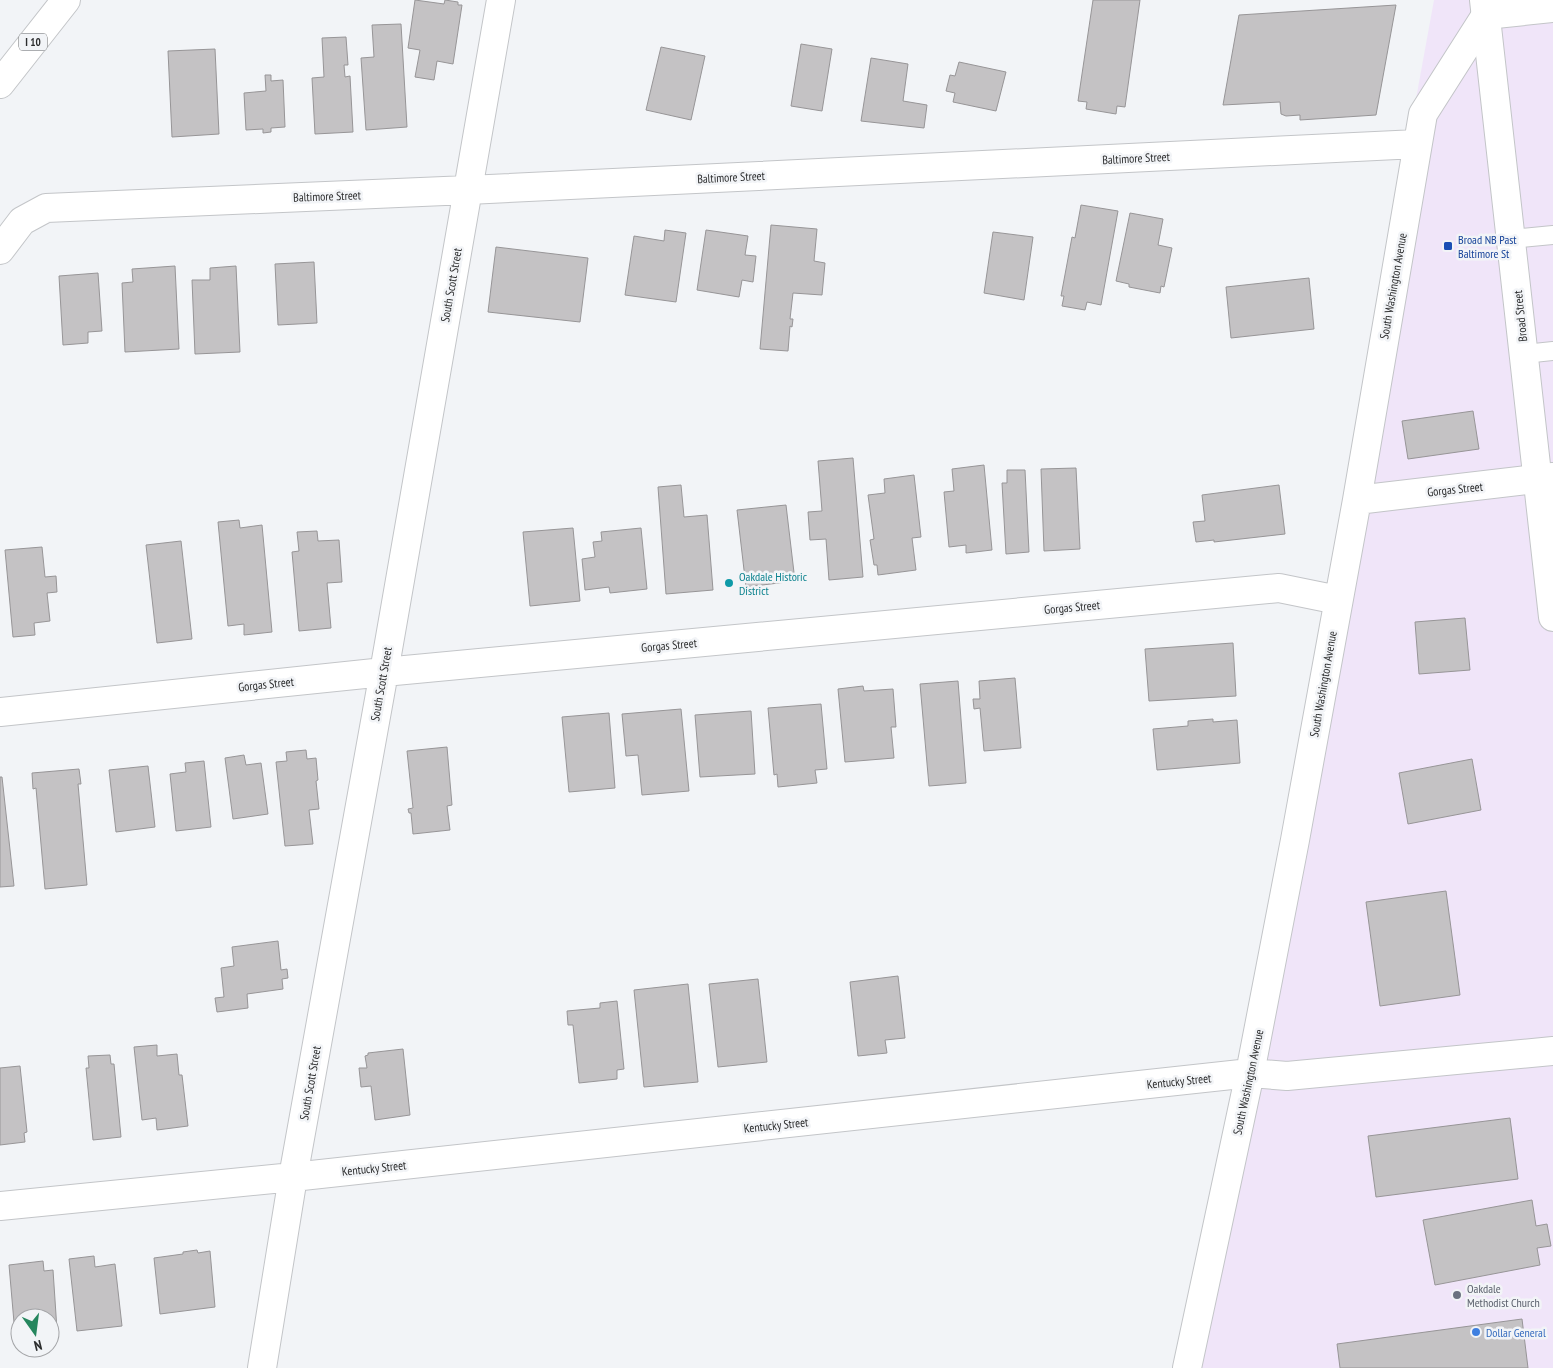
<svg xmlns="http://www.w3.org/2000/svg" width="1553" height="1368" font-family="'PT Sans Narrow',sans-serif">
  <rect width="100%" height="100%" fill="#f2f4f7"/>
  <path fill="#f0e5f9" d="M 1434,0 L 1553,0 L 1553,1368 L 1185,1368 Z"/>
  <path fill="#c4c2c4" stroke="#979597" d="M 415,0 L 444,4 L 445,0 L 458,2 L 458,5 L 462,5 L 453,64 L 437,61 L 434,80 L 415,77 L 420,50 L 408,48 Z
    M 1093,0 L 1140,0 L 1125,107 L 1117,106 L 1116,114 L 1086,109 L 1087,102 L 1078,101 Z
    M 1396,5 L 1376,115 L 1300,120 L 1300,115 L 1286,116 L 1281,114 L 1280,102 L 1223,105 L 1239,15 Z
    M 401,24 L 407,127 L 366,130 L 361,58 L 374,57 L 372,25 Z
    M 346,37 L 348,65 L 344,65 L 345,77 L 350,76 L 353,132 L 315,134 L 312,78 L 324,77 L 322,38 Z
    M 801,44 L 832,49 L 822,111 L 791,106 Z
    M 661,47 L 705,56 L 691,120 L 646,110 Z
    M 215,49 L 219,134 L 172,137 L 168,51 Z
    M 871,58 L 908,64 L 903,101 L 927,105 L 924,128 L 861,121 Z
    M 959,62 L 1006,72 L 996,111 L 953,102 L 955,93 L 946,91 L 950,75 L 955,76 Z
    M 265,75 L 271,75 L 271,81 L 283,80 L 285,127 L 271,128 L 271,132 L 263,133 L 263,129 L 246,130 L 244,93 L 266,91 Z
    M 1081,205 L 1118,211 L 1101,305 L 1087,302 L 1085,310 L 1062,306 L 1064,296 L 1061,296 L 1072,237 L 1075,238 Z
    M 1130,213 L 1163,219 L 1158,245 L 1172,248 L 1164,287 L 1161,286 L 1160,293 L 1129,287 L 1129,284 L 1116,281 Z
    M 771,225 L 817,229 L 814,261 L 825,263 L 822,295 L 793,293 L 790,319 L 793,319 L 792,327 L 790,326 L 788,351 L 760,349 Z
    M 665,230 L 686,233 L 676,302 L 625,295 L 634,236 L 664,241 Z
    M 706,230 L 748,236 L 745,255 L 756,256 L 753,282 L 742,280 L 739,297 L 697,290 Z
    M 993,232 L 1033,237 L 1024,300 L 984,293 Z
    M 496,247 L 588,258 L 580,322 L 488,312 Z
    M 314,262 L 317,323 L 278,325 L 275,264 Z
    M 175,266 L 179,349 L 125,352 L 122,283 L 133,282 L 132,269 Z
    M 236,266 L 240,352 L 195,354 L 192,280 L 210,280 L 210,268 Z
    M 98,273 L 102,331 L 88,332 L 88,343 L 63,345 L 59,276 Z
    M 1309,278 L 1314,329 L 1231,338 L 1226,287 Z
    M 1473,411 L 1479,449 L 1408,459 L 1402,421 Z
    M 853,458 L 863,577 L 829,580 L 826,539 L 810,540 L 808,512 L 822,511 L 818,461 Z
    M 984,465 L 992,550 L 966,553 L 966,545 L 949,547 L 944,492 L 954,491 L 952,469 Z
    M 1076,468 L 1080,549 L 1044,551 L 1041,469 Z
    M 1007,470 L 1025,470 L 1029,552 L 1006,554 L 1002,483 L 1007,483 Z
    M 914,475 L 921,537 L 912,538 L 916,570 L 878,575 L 877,565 L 874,565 L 870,540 L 874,539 L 868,495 L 885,493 L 884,479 Z
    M 681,485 L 684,517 L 707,515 L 713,590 L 666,594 L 658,487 Z
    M 1279,485 L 1285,534 L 1214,542 L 1214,540 L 1196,542 L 1193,522 L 1205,521 L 1202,495 Z
    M 786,505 L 795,581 L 746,587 L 737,510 Z
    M 239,520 L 240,528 L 262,525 L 272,632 L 244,635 L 244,624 L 228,626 L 218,522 Z
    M 573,528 L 580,601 L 530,606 L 523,532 Z
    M 641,528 L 647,589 L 610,593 L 609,587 L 585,590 L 582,559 L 595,557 L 593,542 L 602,541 L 601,532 Z
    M 317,531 L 318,541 L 339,540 L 342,582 L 327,583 L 331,628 L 299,631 L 292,552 L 299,551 L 297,532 Z
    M 181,541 L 192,639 L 157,643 L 146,545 Z
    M 42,547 L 45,577 L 56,576 L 57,592 L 47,593 L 50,621 L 34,623 L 35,635 L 13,637 L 5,550 Z
    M 1465,618 L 1470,670 L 1419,674 L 1415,622 Z
    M 1233,643 L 1236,696 L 1149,701 L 1145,649 Z
    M 1015,678 L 1021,748 L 984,751 L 980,708 L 974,709 L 973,699 L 980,699 L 979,681 Z
    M 958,681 L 966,783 L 929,786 L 920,684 Z
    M 863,686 L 864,691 L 893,689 L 896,727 L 891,727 L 894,758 L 845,762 L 838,689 Z
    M 821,704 L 827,769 L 815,770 L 817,783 L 778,787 L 777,774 L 774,775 L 768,708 Z
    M 681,709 L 689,791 L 642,795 L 638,755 L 626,756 L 622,714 Z
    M 751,711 L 755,774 L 700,777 L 695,715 Z
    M 609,713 L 615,788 L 569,792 L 562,717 Z
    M 1213,719 L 1213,722 L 1237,720 L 1240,763 L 1157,770 L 1153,729 L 1188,726 L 1188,721 Z
    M 447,747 L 452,805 L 447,806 L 450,830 L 413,834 L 411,813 L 409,813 L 408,809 L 413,808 L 407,751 Z
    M 306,750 L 307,759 L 316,758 L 318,780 L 316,781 L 319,809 L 309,810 L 313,844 L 285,846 L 276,762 L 287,761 L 286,752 Z
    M 244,755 L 246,765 L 261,763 L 268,814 L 233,819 L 225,758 Z
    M 1472,759 L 1481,810 L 1408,824 L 1399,773 Z
    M 204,761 L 211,827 L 176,831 L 170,774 L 186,772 L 185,763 Z
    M 148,766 L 155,827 L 116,832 L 109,770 Z
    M 79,769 L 81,784 L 78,784 L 87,885 L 45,889 L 36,788 L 33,789 L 32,773 Z
    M 0,777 L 2,777 L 14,886 L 0,887 Z
    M 1446,891 L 1460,995 L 1380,1006 L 1366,902 Z
    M 278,941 L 281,970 L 287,969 L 288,978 L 282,979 L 283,989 L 247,994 L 248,1008 L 217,1012 L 215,998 L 224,997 L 221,968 L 234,966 L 232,947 Z
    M 898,976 L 905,1038 L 885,1040 L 887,1053 L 858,1056 L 850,982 Z
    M 758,979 L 767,1062 L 718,1067 L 709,984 Z
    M 688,984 L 698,1082 L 644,1087 L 634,990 Z
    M 617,1001 L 624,1069 L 617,1070 L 617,1079 L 579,1083 L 573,1025 L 568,1025 L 567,1011 L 600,1008 L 600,1003 Z
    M 157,1045 L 157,1056 L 177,1054 L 179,1075 L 182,1075 L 188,1126 L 157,1130 L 156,1118 L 142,1120 L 134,1047 Z
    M 403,1049 L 410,1115 L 375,1120 L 371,1086 L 361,1087 L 359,1068 L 367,1068 L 365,1056 L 368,1055 L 368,1053 Z
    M 110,1055 L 111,1064 L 114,1064 L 121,1137 L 93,1140 L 86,1068 L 89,1068 L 88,1056 Z
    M 20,1066 L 27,1132 L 24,1133 L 25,1142 L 0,1145 L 0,1068 Z
    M 1510,1118 L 1518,1179 L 1376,1197 L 1368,1136 Z
    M 1532,1200 L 1536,1226 L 1547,1224 L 1551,1246 L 1537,1248 L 1540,1265 L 1435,1285 L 1423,1220 Z
    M 197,1250 L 198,1253 L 210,1251 L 215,1307 L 160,1314 L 154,1258 L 183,1254 L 183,1252 Z
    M 94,1256 L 95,1267 L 115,1264 L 122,1326 L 77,1331 L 69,1259 Z
    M 43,1261 L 44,1271 L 53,1270 L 57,1330 L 50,1331 L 50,1318 L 20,1318 L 20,1334 L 15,1334 L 9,1265 Z
    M 1522,1319 L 1528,1368 L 1340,1368 L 1337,1344 Z"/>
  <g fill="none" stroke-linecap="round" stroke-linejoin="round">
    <defs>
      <path id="service" d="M 1511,239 L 1553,235
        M 1524,354 L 1553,351"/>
      <path id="minor" d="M 0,250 L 22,221 L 46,208 L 468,190 L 1417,144
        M 1357,500 L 1553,477
        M 0,712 L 384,672 L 1279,588 L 1338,600
        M 0,1206 L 293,1177 L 1250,1073 L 1287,1076 L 1553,1051
        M 262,1368 L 293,1177 L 384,672 L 501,0
        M 1187,1368 L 1250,1073 L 1295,840 L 1357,500 L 1423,114 L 1486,15 L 1553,8"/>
      <path id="primary" d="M 1484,0 L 1553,617"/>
      <path id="motorway" d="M 0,84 L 66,0"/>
    </defs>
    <use href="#service" stroke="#c3c5c8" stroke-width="20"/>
    <use href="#minor" stroke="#c3c5c8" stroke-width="30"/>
    <use href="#primary" stroke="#c3c5c8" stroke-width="30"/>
    <use href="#motorway" stroke="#c3c5c8" stroke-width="30"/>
    <use href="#service" stroke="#fff" stroke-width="18"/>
    <use href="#minor" stroke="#fff" stroke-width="28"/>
    <use href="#primary" stroke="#fff" stroke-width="28"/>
    <use href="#motorway" stroke="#fff" stroke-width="28"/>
  </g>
  <rect fill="#1a4fb4" stroke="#f2f4f7" stroke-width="2" x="1443" y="241" width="10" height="10" rx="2.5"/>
  <circle fill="#0f9aa8" stroke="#f2f4f7" stroke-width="2" cx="729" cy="583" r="5"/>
  <circle fill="#6b7280" stroke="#f2f4f7" stroke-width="2" cx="1457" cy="1295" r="5"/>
  <circle fill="#3f7fe0" stroke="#f2f4f7" stroke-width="2" cx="1476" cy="1332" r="5"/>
  <g text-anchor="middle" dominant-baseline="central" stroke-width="5" stroke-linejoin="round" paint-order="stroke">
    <rect fill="#f2f4f7" stroke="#67696a" stroke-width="1" x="19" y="33.5" width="28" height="17" rx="4"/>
    <g font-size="11" font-weight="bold" fill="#2c2d2e">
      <text x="33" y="42">I 10</text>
    </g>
    <g font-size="12" fill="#2c2d2e" stroke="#f2f4f7">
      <text transform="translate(1136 158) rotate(-3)">Baltimore Street</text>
      <text transform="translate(731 177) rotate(-3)">Baltimore Street</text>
      <text transform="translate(327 196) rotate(-2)">Baltimore Street</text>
      <text transform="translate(451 285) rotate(-80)">South Scott Street</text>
      <text transform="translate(1393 286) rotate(-80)">South Washington Avenue</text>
      <text transform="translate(1520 316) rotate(-96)">Broad Street</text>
      <text transform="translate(1455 489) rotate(-6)">Gorgas Street</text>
      <text transform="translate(1072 607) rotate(-5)">Gorgas Street</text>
      <text transform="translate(669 645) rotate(-5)">Gorgas Street</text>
      <text transform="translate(266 684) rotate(-6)">Gorgas Street</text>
      <text transform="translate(381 684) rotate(-80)">South Scott Street</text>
      <text transform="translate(1323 684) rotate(-80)">South Washington Avenue</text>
      <text transform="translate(1179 1081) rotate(-6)">Kentucky Street</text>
      <text transform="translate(1248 1082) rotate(-78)">South Washington Avenue</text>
      <text transform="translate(310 1083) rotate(-80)">South Scott Street</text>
      <text transform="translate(776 1125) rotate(-6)">Kentucky Street</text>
      <text transform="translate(374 1168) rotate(-6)">Kentucky Street</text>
    </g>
    <g font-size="12" fill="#164399" stroke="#f2f4f7" text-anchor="start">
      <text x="1458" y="239">Broad NB Past<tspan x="1458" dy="14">Baltimore St</tspan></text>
    </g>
    <g font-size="12" fill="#0d838f" stroke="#f2f4f7" text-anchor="start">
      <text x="739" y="576">Oakdale Historic<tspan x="739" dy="14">District</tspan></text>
    </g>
    <g font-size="12" fill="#5b616d" stroke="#f2f4f7" text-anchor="start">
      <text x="1467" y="1288">Oakdale<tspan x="1467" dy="14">Methodist Church</tspan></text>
    </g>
    <g font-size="12" fill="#366cbe" stroke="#f2f4f7" text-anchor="start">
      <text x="1486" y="1332">Dollar General</text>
    </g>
  </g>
  <g transform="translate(35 1333) rotate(166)"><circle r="24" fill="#f2f4f7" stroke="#a3a4a7"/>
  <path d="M0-4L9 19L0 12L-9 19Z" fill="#25865e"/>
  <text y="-8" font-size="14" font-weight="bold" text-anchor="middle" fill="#2c2d2e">N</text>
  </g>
</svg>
